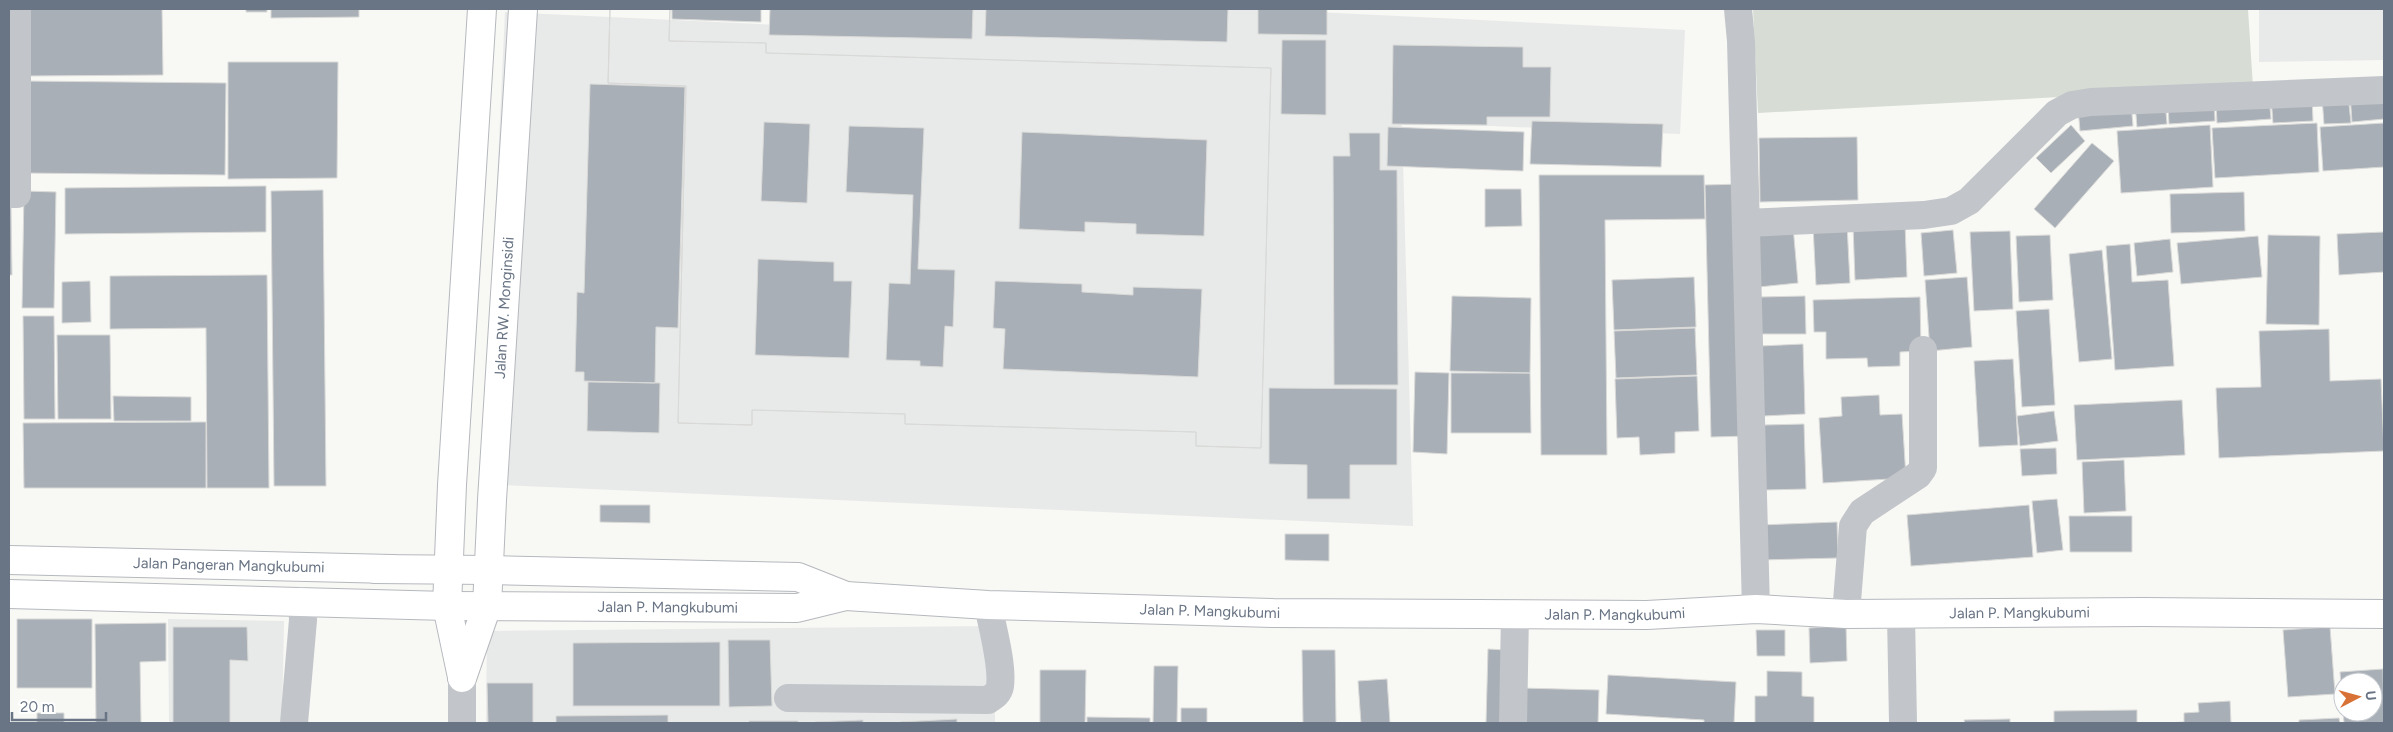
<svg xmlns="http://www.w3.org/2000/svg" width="2393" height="732" font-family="Figtree,sans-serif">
  <rect width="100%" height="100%" fill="#f8f8f5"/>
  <path fill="#e8eae9" d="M 949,9 L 1295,9 L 1295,11 L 1685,30 L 1680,134 L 1492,126 L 1402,125 L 1413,526 L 483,484 L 505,12 L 947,33 Z
    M 2259,9 L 2384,9 L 2384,60 L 2259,62 Z
    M 168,619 L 284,621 L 282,723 L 169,723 Z
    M 995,626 L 995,723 L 486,723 L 487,631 Z"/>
  <path fill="#d7ddd5" d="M 1753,9 L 2248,9 L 2253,87 L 1758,113 Z"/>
  <path fill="#a9afb6" stroke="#d9dad8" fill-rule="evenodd" d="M 27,9 L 162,9 L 163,75 L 27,76 Z
    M 246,9 L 267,9 L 267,12 L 246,12 Z
    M 271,9 L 359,9 L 359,17 L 271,18 Z
    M 610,9 L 670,9 L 669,41 L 766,43 L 766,53 L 1271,68 L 1261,448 L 1196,446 L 1196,432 L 905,424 L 905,414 L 752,410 L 752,425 L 678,423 L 686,86 L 608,83 ZM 764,122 L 810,124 L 807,203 L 761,201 ZM 849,126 L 924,128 L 918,269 L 955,270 L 953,327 L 945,326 L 943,367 L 920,366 L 920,361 L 886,360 L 889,283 L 910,284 L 913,195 L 846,192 ZM 1022,132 L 1207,140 L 1204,236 L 1136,234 L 1136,224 L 1085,222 L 1085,232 L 1019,229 ZM 758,259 L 834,262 L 834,281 L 852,281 L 849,358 L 755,355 ZM 995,281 L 1082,284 L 1082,292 L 1133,295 L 1133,287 L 1202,289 L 1198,377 L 1003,369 L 1005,329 L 993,328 Z
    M 610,9 L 670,9 L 669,41 L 766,43 L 766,53 L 1271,68 L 1261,448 L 1196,446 L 1196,432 L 905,424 L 905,414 L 752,410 L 752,425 L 678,423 L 686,86 L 608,83 Z
    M 672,9 L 761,9 L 761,22 L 672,19 Z
    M 770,9 L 973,9 L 972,39 L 769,35 Z
    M 986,9 L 1228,9 L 1227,42 L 985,36 Z
    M 1258,9 L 1327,9 L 1327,35 L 1258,34 Z
    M 1282,40 L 1326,40 L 1326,115 L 1281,114 Z
    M 1393,45 L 1523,47 L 1523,67 L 1551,67 L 1550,117 L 1487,117 L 1487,125 L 1392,124 Z
    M 228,62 L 338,62 L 337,178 L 228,179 Z
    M 23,81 L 226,83 L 225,175 L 23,173 Z
    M 590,84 L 685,87 L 678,328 L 656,327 L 655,383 L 584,381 L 584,372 L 575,372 L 577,292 L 584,293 Z
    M 2384,92 L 2384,119 L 2352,122 L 2350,94 Z
    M 2348,95 L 2351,123 L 2324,124 L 2322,97 Z
    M 2312,96 L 2313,121 L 2273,123 L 2271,97 Z
    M 2269,97 L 2271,119 L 2217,123 L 2216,102 Z
    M 2214,98 L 2215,121 L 2169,124 L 2168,101 Z
    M 2165,101 L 2167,124 L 2137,127 L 2135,103 Z
    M 2131,103 L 2133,126 L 2080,131 L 2078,108 Z
    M 1532,121 L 1663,124 L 1661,167 L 1530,164 Z
    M 2317,123 L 2319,172 L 2215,178 L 2212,128 Z
    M 2384,123 L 2384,167 L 2323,171 L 2320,127 Z
    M 2071,125 L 2085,141 L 2051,173 L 2036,158 Z
    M 2210,125 L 2213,187 L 2121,193 L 2117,131 Z
    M 1388,127 L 1524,132 L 1523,171 L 1387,166 Z
    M 1349,133 L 1380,133 L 1380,170 L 1397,170 L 1398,385 L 1334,385 L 1333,156 L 1350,156 Z
    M 1857,137 L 1858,200 L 1760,202 L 1759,138 Z
    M 2092,143 L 2114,161 L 2055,228 L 2034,209 Z
    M 1539,175 L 1704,175 L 1705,219 L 1605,220 L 1607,455 L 1541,455 Z
    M 1742,184 L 1748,436 L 1711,437 L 1705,185 Z
    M 266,186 L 266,232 L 65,234 L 65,188 Z
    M 1485,189 L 1521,189 L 1522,226 L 1485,227 Z
    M 323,190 L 326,486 L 274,486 L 271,191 Z
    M 24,191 L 56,192 L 54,308 L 22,308 Z
    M 2244,192 L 2245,231 L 2171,233 L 2170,194 Z
    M 9,205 L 11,205 L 12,275 L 9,275 Z
    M 1905,223 L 1907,277 L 1855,280 L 1853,225 Z
    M 1847,224 L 1850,283 L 1816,285 L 1813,226 Z
    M 1793,226 L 1798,283 L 1759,287 L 1753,229 Z
    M 1953,230 L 1957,273 L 1924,276 L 1921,233 Z
    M 2010,231 L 2013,309 L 1974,311 L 1970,232 Z
    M 2384,232 L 2384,272 L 2339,275 L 2337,234 Z
    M 2050,235 L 2053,300 L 2019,302 L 2016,236 Z
    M 2268,235 L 2320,236 L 2319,325 L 2266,324 Z
    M 2258,236 L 2262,277 L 2181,284 L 2177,243 Z
    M 2170,239 L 2173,272 L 2137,276 L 2134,243 Z
    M 2130,244 L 2132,282 L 2168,280 L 2174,366 L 2115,370 L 2106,246 Z
    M 2102,250 L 2112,359 L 2079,362 L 2069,254 Z
    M 267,275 L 269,488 L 207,488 L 206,328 L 110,329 L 110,276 Z
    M 1694,277 L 1696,327 L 1614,330 L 1612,280 Z
    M 1967,277 L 1972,347 L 1930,351 L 1925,280 Z
    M 90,281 L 91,322 L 62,323 L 62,282 Z
    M 1452,296 L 1531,298 L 1530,373 L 1450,371 Z
    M 1805,296 L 1806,334 L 1761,334 L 1760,297 Z
    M 1920,297 L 1921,351 L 1900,352 L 1900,366 L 1868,367 L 1867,358 L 1826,359 L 1826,332 L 1814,332 L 1813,300 Z
    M 2049,309 L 2055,405 L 2022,407 L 2016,311 Z
    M 23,316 L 54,316 L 55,419 L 24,419 Z
    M 1695,328 L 1697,375 L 1616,378 L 1614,331 Z
    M 2329,329 L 2330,381 L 2381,379 L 2384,451 L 2219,458 L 2216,388 L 2261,387 L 2259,331 Z
    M 57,335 L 110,335 L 111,419 L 58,419 Z
    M 1803,344 L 1805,414 L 1763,416 L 1760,346 Z
    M 2013,359 L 2018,445 L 1979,447 L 1974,361 Z
    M 1415,372 L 1449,373 L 1447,454 L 1413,452 Z
    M 1451,373 L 1530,373 L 1531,433 L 1451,433 Z
    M 1697,376 L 1699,431 L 1675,432 L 1675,453 L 1640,455 L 1639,437 L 1617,438 L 1615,379 Z
    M 588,382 L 660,383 L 659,433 L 587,431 Z
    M 1269,388 L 1397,389 L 1397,465 L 1350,465 L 1350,499 L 1307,499 L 1307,465 L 1269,464 Z
    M 1879,395 L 1880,415 L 1902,414 L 1906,478 L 1823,483 L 1819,418 L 1842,416 L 1841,397 Z
    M 113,396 L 191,397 L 191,421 L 114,421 Z
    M 2182,400 L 2185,455 L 2077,460 L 2074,405 Z
    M 2054,411 L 2058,441 L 2020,446 L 2017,416 Z
    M 206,422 L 206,488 L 24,488 L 23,423 Z
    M 1804,424 L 1806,489 L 1765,490 L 1764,425 Z
    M 2056,448 L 2057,474 L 2022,476 L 2020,449 Z
    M 2124,460 L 2126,511 L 2084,513 L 2082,462 Z
    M 2057,499 L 2063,550 L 2037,553 L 2032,501 Z
    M 600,505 L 650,505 L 650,523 L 600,522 Z
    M 2029,505 L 2033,557 L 1911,566 L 1907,515 Z
    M 2069,516 L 2132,516 L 2132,552 L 2070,552 Z
    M 1837,522 L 1838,558 L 1761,560 L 1760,525 Z
    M 1285,534 L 1329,534 L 1329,561 L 1285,560 Z
    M 17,619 L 92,619 L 92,688 L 17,688 Z
    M 166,623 L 166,661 L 140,662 L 141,723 L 96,723 L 95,624 Z
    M 1846,626 L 1847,661 L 1810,663 L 1809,628 Z
    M 173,627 L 247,627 L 248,661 L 230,660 L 230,723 L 173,723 Z
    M 2330,627 L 2335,694 L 2288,697 L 2283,630 Z
    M 1756,630 L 1785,630 L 1785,656 L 1757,656 Z
    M 728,640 L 770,640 L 772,706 L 729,707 Z
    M 720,642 L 720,706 L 573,706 L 573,643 Z
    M 1488,649 L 1505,650 L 1504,723 L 1486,723 Z
    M 1302,650 L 1335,650 L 1336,723 L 1303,723 Z
    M 1154,666 L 1178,666 L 1177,723 L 1153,723 Z
    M 2383,669 L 2384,723 L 2344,723 L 2340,672 ZM 2343,682 L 2373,682 L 2373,712 L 2343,712 Z
    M 1040,670 L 1086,670 L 1085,723 L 1040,723 Z
    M 1767,671 L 1802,672 L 1802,696 L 1814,697 L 1814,723 L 1755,723 L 1755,696 L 1767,696 Z
    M 1608,675 L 1736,682 L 1734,723 L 1704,723 L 1704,720 L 1606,714 Z
    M 1387,679 L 1390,723 L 1361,723 L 1358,681 Z
    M 487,683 L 533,683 L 533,723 L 488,723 Z
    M 1520,688 L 1599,690 L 1598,723 L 1519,723 Z
    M 2230,701 L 2231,723 L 2164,723 L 2184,722 L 2184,713 L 2199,712 L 2198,703 Z
    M 1181,708 L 1207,708 L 1207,723 L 1181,723 Z
    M 2137,710 L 2137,723 L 2054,723 L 2054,711 Z
    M 37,713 L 64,713 L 64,723 L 37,723 Z
    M 668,715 L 668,723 L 556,723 L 556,716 Z
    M 1087,717 L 1150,718 L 1150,723 L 1087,723 Z
    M 2339,718 L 2340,723 L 2299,723 L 2299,720 Z
    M 957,719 L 957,723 L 900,723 L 900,722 Z
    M 2010,719 L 2010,723 L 1965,723 L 1964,720 Z
    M 863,720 L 863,723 L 815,723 L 815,722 Z
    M 749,721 L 798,721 L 798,723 L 749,723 Z"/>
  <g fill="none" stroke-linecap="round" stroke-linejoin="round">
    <defs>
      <g id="major">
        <path id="s1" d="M 9,560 L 392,569"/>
        <path id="s2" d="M 375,569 L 489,570 L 798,577 L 846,596 L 988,605 L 1273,613 L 1647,615 L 1756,609 L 1846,614 L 2143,612 L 2384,614"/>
        <path id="s3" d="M 9,594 L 447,606 L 797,608 L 846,596"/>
        <path d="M 462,677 L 447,606 L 452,485 L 482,9"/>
        <path id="s4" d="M 462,678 L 487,606 L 492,500 L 523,9"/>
      </g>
    </defs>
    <use href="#major" stroke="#b5b8bd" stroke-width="30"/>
    <path stroke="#c2c5c9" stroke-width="28" d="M 1738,9 L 1741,41 L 1756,609
      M 9,194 L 17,194 L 17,9
      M 1746,223 L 1924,215 L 1951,211 L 1969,201 L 2057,113 L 2072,105 L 2091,102 L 2384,90
      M 1846,614 L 1853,526 L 1862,512 L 1918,475 L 1923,468 L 1923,350
      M 1901,615 L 1903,723
      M 462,678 L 462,723
      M 788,698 L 988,700 C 994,696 999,693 1000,686 C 1003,665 992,626 988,605
      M 294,723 L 303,620 L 302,601
      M 1513,723 L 1515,614"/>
    <use href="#major" stroke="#fff" stroke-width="28"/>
  </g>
  <g text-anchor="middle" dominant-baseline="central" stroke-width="5" stroke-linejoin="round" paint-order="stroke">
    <g font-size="15" fill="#697484" stroke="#fff">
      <text stroke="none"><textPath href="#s4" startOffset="375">Jalan RW. Monginsidi</textPath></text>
      <text stroke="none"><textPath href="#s1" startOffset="220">Jalan Pangeran Mangkubumi</textPath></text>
      <text stroke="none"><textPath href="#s3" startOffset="659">Jalan P. Mangkubumi</textPath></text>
      <text stroke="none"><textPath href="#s2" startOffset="839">Jalan P. Mangkubumi</textPath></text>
      <text stroke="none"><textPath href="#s2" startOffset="1649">Jalan P. Mangkubumi</textPath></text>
      <text stroke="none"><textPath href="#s2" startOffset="1244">Jalan P. Mangkubumi</textPath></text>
    </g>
  </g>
  <rect width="2393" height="732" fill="none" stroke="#697484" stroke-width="20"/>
  <g transform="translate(2358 697) rotate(84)"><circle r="24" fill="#ffffff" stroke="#c3c7ce"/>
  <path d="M0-4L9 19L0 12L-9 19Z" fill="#d87135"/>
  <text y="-8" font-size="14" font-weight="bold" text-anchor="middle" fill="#697484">U</text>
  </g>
  <path d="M12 712v8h94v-8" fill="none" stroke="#697484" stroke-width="2.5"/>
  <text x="20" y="712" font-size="15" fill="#697484" stroke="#ffffff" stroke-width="4" paint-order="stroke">20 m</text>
</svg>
